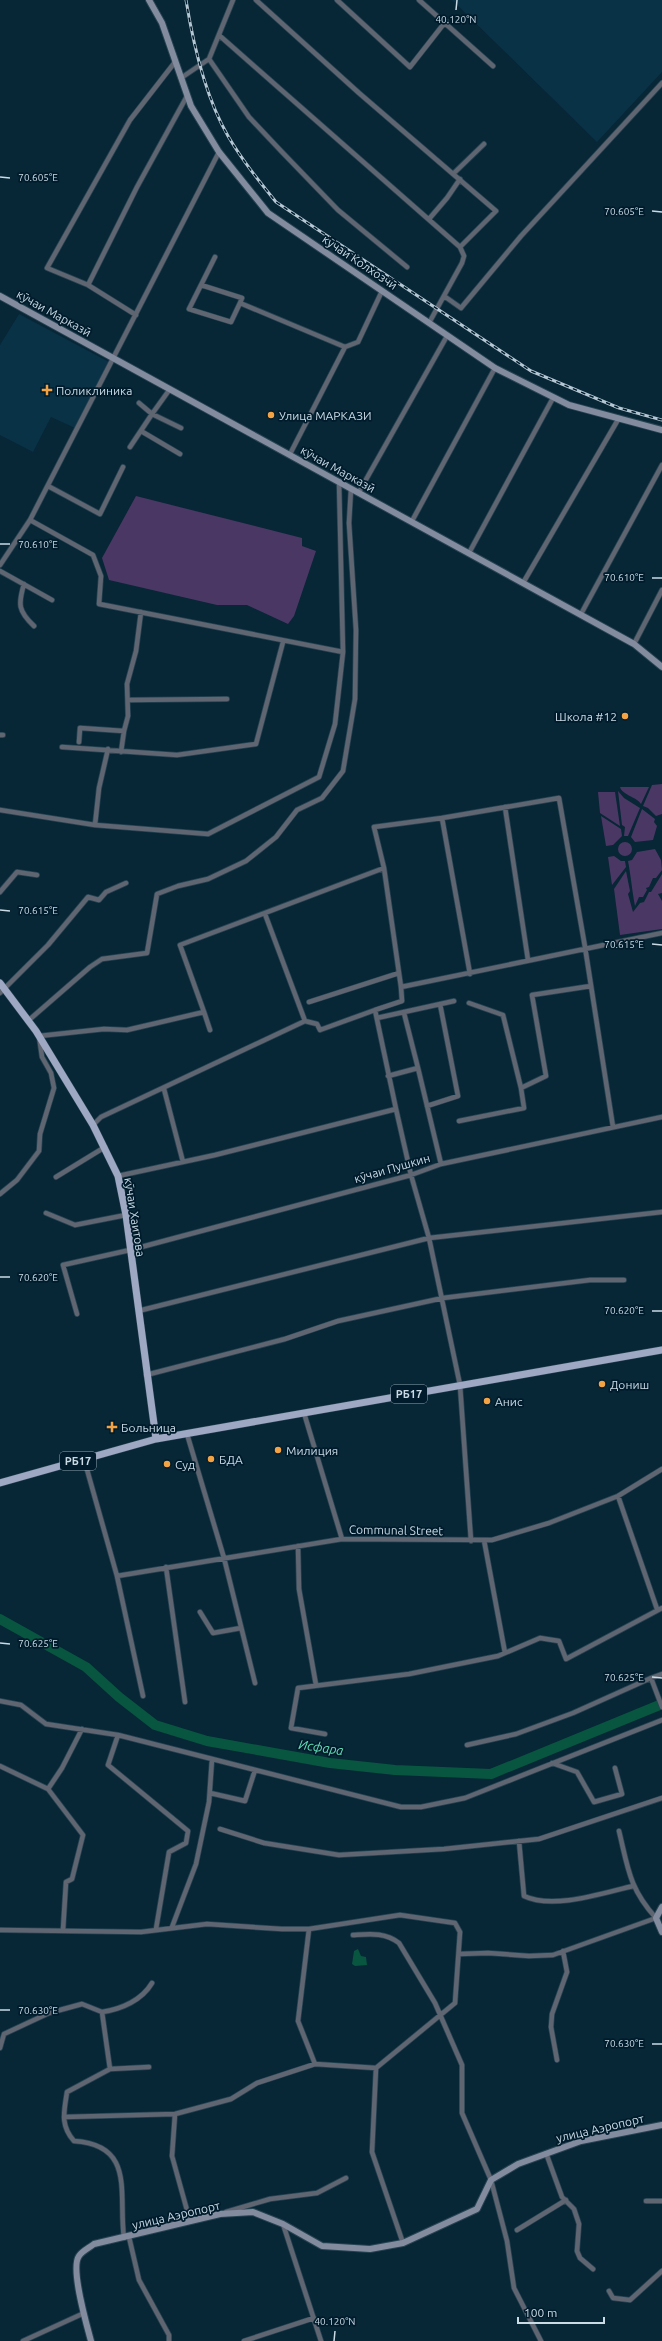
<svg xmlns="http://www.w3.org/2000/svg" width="662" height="2341" font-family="Ubuntu,sans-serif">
  <rect width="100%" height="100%" fill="#072636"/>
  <path fill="#093246" d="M 452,0 L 662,0 L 662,72 L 597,142 Z
    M 19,314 L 109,362 L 75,428 L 51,417 L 33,452 L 0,435 L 0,345 Z"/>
  <path fill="#4a3763" d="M 136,496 L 302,538 L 302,546 L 316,551 L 294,616 L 288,624 L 247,605 L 217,605 L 109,580 L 102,558 Z
    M 662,784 L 662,814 L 656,816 L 648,808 L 643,806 L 652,785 Z
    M 620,787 L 649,787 L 641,804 C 637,797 622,795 620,787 Z
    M 618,791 L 624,798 L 640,808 L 628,836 L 624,836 L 625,827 L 622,825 Z
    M 598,792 L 615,792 L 620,826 L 600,813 Z
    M 642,809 L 655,819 L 654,822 L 657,826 L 653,840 L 635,842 L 631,837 Z
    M 601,816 L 621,829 L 622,836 L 613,845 L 606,846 Z
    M618 849a7 7 0 1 1 14 0a7 7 0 1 1-14 0Z
    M 655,849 L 661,860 L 662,870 L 656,878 L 653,878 L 649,887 L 646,888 L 647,890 L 643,897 L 639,897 L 635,906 C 632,890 631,877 628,861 L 632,860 L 637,852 Z
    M 614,856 L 621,861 L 625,861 L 626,867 L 612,885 L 608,857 Z
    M 626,871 L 630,891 L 628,894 L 633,912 L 640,903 L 644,902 L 649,892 L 651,892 L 662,874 L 662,893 L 658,894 L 662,901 L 662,929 L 620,935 L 614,889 Z"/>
  <path fill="#085640" d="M 358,1949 L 361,1956 L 366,1957 L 367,1965 L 355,1966 L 352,1964 L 354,1951 Z"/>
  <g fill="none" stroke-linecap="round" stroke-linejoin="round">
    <path stroke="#085640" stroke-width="10" d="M 0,1619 L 86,1667 L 119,1697 L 155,1725 L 207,1741 L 330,1763 L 395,1770 L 491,1774 L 662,1704"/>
    <defs>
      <path id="minor" d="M 233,0 L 209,59 L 249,117 L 282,152 L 338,210 L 407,267
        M 256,0 L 359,93 L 496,211 L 460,247 L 464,256 L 462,263 L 429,323
        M 337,0 L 410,67 L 446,21
        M 419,0 L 493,66
        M 220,36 L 460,247
        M 181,78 L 209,59
        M 453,174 L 484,144
        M 429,219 L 447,198 L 460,179
        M 215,257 L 189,309 L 231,322 L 240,303 L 345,347
        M 88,285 L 137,187 L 187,96
        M 201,285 L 242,298 L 240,303
        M 444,296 L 461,308 L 521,236 L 662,83
        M 136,315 L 88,285 L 47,268 L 130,120 L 175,62
        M 139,403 L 152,414 L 170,389
        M 141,431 L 180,454
        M 130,447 L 152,414 L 181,428
        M 290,454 L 345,347 L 358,342 L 382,291
        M 48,486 L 100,514 L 123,467
        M 359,492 L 447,336
        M 30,520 L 93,555 L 101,576 L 99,604 L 343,652
        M 412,521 L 495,368
        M 469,553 L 553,398
        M 0,565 L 30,520 L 219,152
        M 0,571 L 52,600
        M 523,583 L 619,418
        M 24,584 C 18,604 18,611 34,626
        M 581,614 L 662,465
        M 634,644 L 662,590
        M 128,700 L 227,699
        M 0,735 L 3,735
        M 79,742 L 80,728 L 124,731
        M 62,747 L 177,755 L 256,744 L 283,642
        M 121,752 L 124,731 L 128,716 L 127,684 L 136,651 L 141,612
        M 505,807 L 528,960
        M 0,810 L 95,825 L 208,834 L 319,777 L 335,724 L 343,652 L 339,481
        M 442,818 L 470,974
        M 95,825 L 99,788 L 108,749
        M 0,892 L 17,872 L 37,875
        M 265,914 L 305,1021
        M 401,987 L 384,868 L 374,827 L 442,818 L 559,798 L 585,947 L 613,1127
        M 0,993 L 48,945 L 88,897 L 99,900 L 106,892 L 126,883
        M 309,1002 L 399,973
        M 469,1003 L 503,1015 L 521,1088
        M 204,1012 L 210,1030
        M 404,1013 L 418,1068
        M 377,1018 L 454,1001
        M 29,1020 L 90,967 L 102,959 L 147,953 L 157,894 L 178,886 L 208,879 L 246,861 L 276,837 L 297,810 L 322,798 L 343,771 L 355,699 L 356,630 L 349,523 L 351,489
        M 388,1076 L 418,1068 L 441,1164
        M 164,1089 L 183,1162
        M 427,1106 L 458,1096 L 440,1004
        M 459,1121 L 524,1108 L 521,1088 L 546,1076 L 532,995 L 591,986
        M 93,1125 L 101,1117 L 305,1021 L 317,1024 L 320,1030 L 375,1010
        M 118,1176 L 215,1155 L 396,1109
        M 56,1177 L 105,1147
        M 0,1194 L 17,1180 L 39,1151 L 40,1134 L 54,1088 L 51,1073 L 42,1057 L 39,1036 L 104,1029 L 127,1030 L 204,1012 L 180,945 L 384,868
        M 46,1213 L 75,1225 L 126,1215
        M 138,1311 L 429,1238 L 662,1212
        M 77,1314 L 63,1265 L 130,1250 L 411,1175 L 441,1164 L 662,1117
        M 146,1375 L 285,1339 L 338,1321 L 443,1298 L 590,1280 L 624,1280
        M 304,1413 L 342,1539
        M 187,1434 L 224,1558 L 255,1683
        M 84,1459 L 117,1576 L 143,1696
        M 618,1496 L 657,1609
        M 484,1540 L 505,1653
        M 471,1541 L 460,1385 L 429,1238 L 411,1175 L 396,1109 L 375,1010 L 402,1001 L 401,987 L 662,933
        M 298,1546 L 299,1589 L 316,1685
        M 166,1567 L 185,1702
        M 117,1576 L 342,1539 L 492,1540 L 549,1523 L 618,1496 L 662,1469
        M 200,1612 L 213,1633 L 241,1628
        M 651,1678 L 662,1674
        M 0,1701 L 21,1705 L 46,1724 L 118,1735 L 401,1807 L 421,1807 L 465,1798 L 662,1720
        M 325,1734 L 291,1728 L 298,1688 L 409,1674 L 498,1656 L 540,1638 L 559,1641 L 566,1659 L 662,1608
        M 118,1735 L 108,1765 L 188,1831 L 186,1843 L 169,1852 L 156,1929
        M 467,1745 L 516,1734 L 573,1713 L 651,1678 L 662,1707
        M 552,1763 L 577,1772 L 594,1802 L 622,1794 L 615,1768
        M 0,1766 L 48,1789 L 83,1835 L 72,1879 L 66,1882 L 63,1930
        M 48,1789 L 62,1768 L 82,1729
        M 210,1793 L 245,1801 L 255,1770
        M 220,1829 L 264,1843 L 339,1855 L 444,1849 L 539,1839 L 662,1798
        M 519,1841 L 524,1896 C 553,1910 603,1893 633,1886
        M 172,1927 L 196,1864 L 209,1802 L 212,1759
        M 309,1929 L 298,2021 L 315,2064 L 376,2068
        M 0,1930 L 141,1932 L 207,1924 L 282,1929 L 309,1929 L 400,1915 L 455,1923 L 460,1932 L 455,2003 L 376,2068 L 372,2152 L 403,2243
        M 353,1935 C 370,1934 385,1932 399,1943 L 435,2003 L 462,2065 L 462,2113 L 491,2180 L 507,2241 L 514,2288 L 541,2341
        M 459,1954 L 488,1953 L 529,1956 L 553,1955 L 656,1918 C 629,1888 628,1868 619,1831
        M 102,2012 C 122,2009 142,2000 152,1983
        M 0,2048 L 4,2034 L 49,2013 L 82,2004 L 102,2012 L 110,2069
        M 557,2060 L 551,2027 L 552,2014 L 567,1972 L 563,1951
        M 175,2114 L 172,2156 L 190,2221
        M 64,2117 L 175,2114 L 231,2099 L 257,2083 L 315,2064
        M 546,2153 L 562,2197 L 574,2209 L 579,2224 L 577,2251 L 580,2258 L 593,2269
        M 646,2201 L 662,2201
        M 226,2212 L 270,2199 L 317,2193 L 346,2178
        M 283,2224 L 321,2341
        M 517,2230 L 566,2200
        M 129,2237 L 139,2280 L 169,2335 L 169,2341
        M 124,2238 C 118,2194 136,2145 74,2141 C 60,2125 64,2112 67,2092 L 110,2069 L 149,2067
        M 609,2291 L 613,2298 L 630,2300 L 662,2271
        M 23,2341 L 82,2314
        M 244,2341 L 314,2318"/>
      <path id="secondary" d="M 149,0 L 162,23 L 191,106 L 219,152 L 268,213 L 495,368 L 569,405 L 662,430
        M 0,296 L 634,644 L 662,667
        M 662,1907 L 656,1918 L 662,1932
        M 91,2341 C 87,2326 70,2268 79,2256 C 82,2251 89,2248 94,2244 L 220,2214 L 253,2212 L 283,2224 L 322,2246 L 370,2249 L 403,2243 L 477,2209 L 491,2180 L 518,2164 L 581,2141 L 662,2125"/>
      <path id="primary" d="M 0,983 L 36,1031 L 93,1125 L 118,1176 L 126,1215 L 156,1439
        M 0,1483 L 156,1439 L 662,1350"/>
    </defs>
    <use href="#minor" stroke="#264352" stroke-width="6"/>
    <use href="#secondary" stroke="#264352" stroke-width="8"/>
    <use href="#primary" stroke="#264352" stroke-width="8"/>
    <use href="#minor" stroke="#606572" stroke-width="4.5"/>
    <use href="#secondary" stroke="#838b9f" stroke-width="6"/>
    <use href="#primary" stroke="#9ea8c2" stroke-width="7"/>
    <defs>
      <path id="rail" d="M 186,0 C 193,43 206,98 228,136 C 242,160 259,181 276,202 L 531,371 L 619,408 L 662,420"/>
    </defs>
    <use href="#rail" stroke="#b5c7d3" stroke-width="3"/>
    <use href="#rail" stroke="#001c2c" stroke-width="1.5" stroke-dasharray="4.5" stroke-linecap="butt"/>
  </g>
  <path fill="none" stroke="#cadbe6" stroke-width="1.5" d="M 456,10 L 457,0M 0,177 L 10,178M 652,211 L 662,212M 0,544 L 10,544M 652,578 L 662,578M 0,910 L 10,911M 652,944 L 662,945M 0,1277 L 10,1277M 652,1311 L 662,1311M 0,1643 L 10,1644M 652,1677 L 662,1678M 0,2010 L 10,2010M 652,2044 L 662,2044M 334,2341 L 335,2331"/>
  <g fill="#f4a344" stroke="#001c2c" stroke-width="1.5">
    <path d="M45 384h4v4h4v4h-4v4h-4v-4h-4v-4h4z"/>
    <circle cx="271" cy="415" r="4"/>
    <circle cx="625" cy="716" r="4"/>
    <circle cx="602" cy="1384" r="4"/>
    <circle cx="487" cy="1401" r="4"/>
    <path d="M110 1421h4v4h4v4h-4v4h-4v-4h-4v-4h4z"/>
    <circle cx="278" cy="1450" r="4"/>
    <circle cx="211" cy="1459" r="4"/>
    <circle cx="167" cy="1464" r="4"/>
  </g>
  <g text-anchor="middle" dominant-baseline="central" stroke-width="3.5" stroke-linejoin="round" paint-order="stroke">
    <g fill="#001c2c" stroke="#8da2ae" stroke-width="1">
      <rect x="391" y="1385" width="36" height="18" rx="3"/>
      <rect x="60" y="1452" width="36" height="18" rx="3"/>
    </g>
    <g font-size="11" font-weight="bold" fill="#cadbe6">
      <text x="409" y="1394">РБ17</text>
      <text x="78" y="1461">РБ17</text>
    </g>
    <g font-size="12" fill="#cadbe6" stroke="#001c2c">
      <text transform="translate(360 262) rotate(34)">кӯчаи Колхозчӣ</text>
      <text transform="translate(54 313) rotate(29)">кӯчаи Марказӣ</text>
      <text transform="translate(338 469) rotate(29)">кӯчаи Марказӣ</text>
      <text transform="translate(392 1168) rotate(-16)">кӯчаи Пушкин</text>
      <text transform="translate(135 1217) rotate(81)">кӯчаи Хаитова</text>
      <text transform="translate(396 1530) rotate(1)">Communal Street</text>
      <text transform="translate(600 2128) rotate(-13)">улица Аэропорт</text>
      <text transform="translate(176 2215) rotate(-13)">улица Аэропорт</text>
    </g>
    <g font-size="12" fill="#cadbe6" stroke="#001c2c" text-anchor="start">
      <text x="56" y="390">Поликлиника</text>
      <text x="279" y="415">Улица МАРКАЗИ</text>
      <text x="617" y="716" text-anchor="end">Школа #12</text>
      <text x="610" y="1384">Дониш</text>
      <text x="495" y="1401">Анис</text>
      <text x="121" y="1427">Больница</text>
      <text x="286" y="1450">Милиция</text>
      <text x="219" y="1459">БДА</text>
      <text x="175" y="1464">Суд</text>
    </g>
    <g font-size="13" font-style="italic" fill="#62dfb5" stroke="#001c2c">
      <text transform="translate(321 1747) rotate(8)">Исфара</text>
    </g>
  </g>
  <g font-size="10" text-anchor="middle" fill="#cadbe6" stroke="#001c2c" stroke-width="3.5" stroke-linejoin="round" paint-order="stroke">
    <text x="456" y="23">40.120°N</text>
    <text x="38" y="181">70.605°E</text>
    <text x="624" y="215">70.605°E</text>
    <text x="38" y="548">70.610°E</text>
    <text x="624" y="581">70.610°E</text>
    <text x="38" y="914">70.615°E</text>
    <text x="624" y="948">70.615°E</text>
    <text x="38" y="1281">70.620°E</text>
    <text x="624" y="1314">70.620°E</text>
    <text x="38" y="1647">70.625°E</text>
    <text x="624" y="1681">70.625°E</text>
    <text x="38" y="2014">70.630°E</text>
    <text x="624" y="2047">70.630°E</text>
    <text x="335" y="2325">40.120°N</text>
  </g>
  <path d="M518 2317v6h86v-6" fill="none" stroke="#cadbe6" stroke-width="2"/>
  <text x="524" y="2317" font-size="12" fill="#cadbe6" stroke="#001c2c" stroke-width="3" paint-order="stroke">100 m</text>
</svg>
